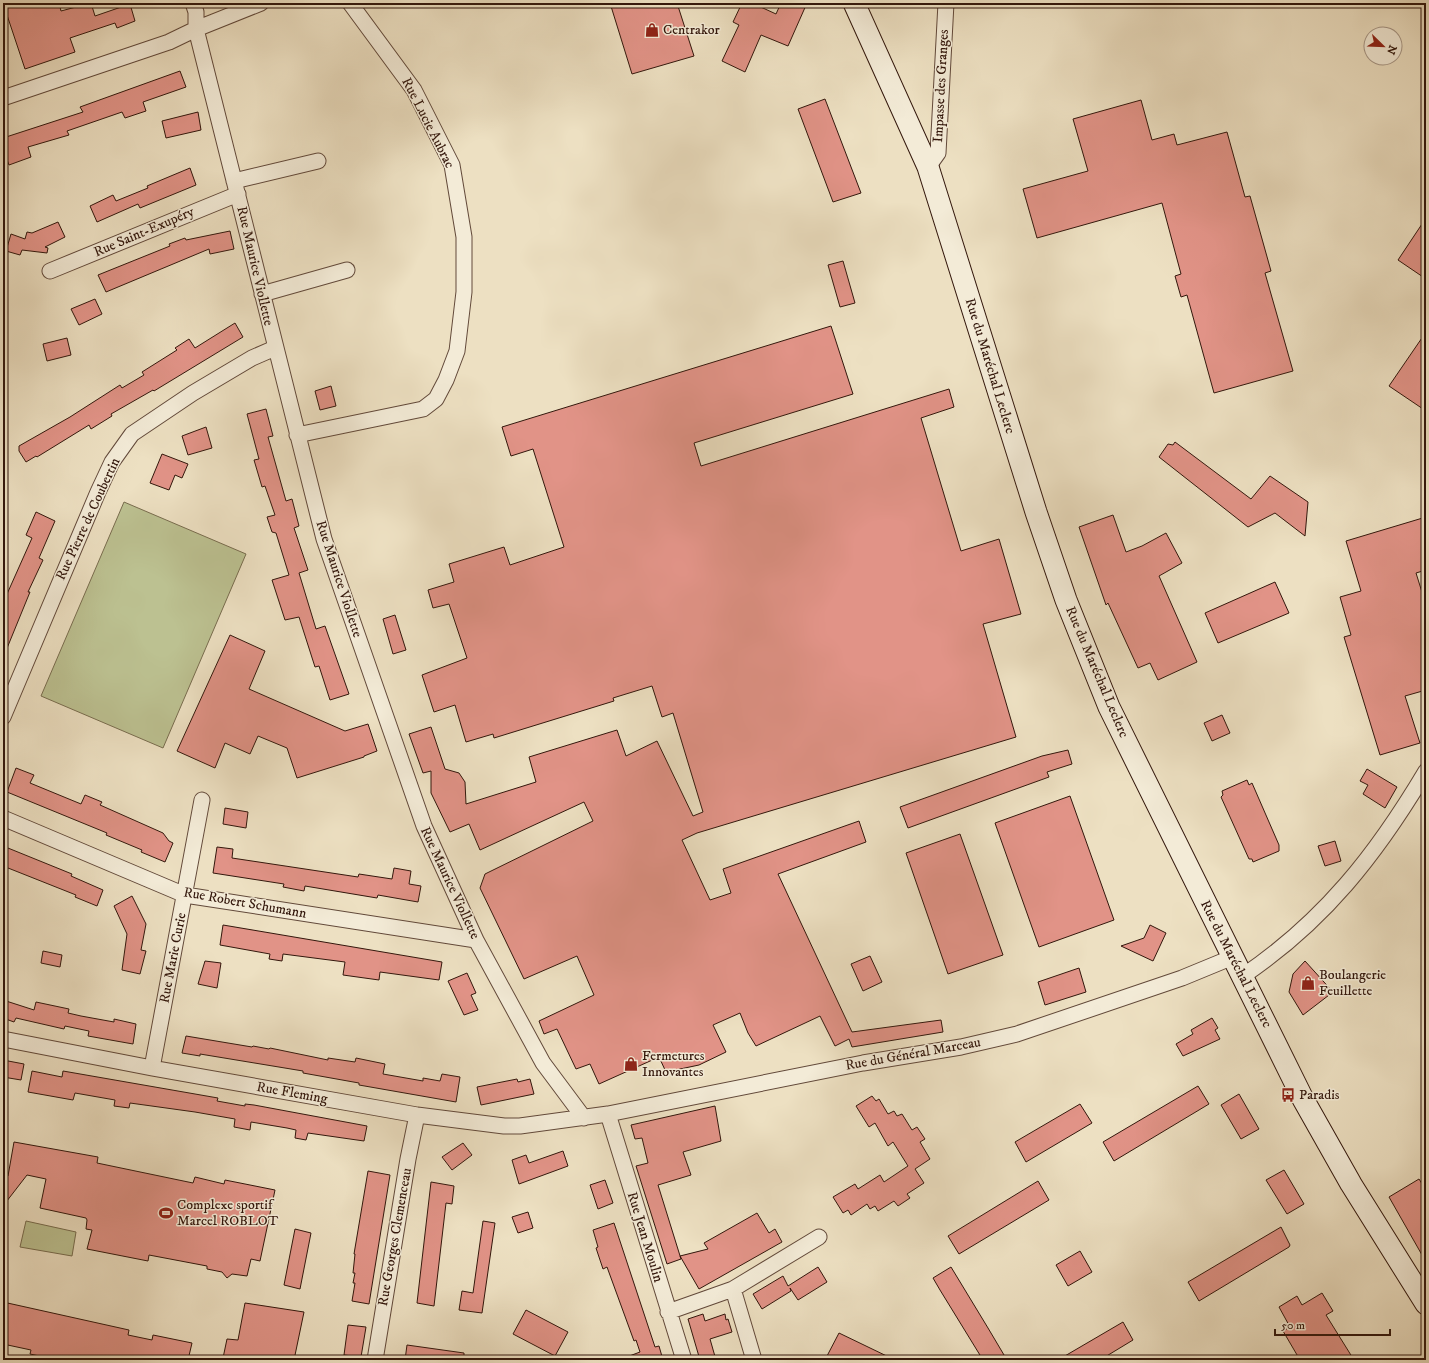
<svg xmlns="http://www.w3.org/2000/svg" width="1429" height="1363" font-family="'IM FELL DW Pica',serif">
  <rect width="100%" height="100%" fill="#ede0c2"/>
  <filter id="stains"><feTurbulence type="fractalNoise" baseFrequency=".005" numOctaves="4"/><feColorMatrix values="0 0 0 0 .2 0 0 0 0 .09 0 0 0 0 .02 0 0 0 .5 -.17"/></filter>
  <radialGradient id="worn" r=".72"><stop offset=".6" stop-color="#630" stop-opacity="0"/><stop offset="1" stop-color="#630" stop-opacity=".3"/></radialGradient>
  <path fill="#bcc191" stroke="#786c4e" d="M 124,502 L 246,554 L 163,748 L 41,696 Z
    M 26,1221 L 76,1232 L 72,1256 L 20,1247 Z"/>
  <path fill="#e19387" stroke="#33170c" d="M 3,3 L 59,3 L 61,11 L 91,3 L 95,16 L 130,4 L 135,21 L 117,28 L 115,23 L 70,38 L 75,52 L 25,69 Z
    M 610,3 L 677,3 L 694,56 L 632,74 Z
    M 742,3 L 752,3 L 776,14 L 781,3 L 807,3 L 788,46 L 761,35 L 745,72 L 722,61 L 739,25 L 733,22 Z
    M 180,71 L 186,87 L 143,102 L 146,111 L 125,118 L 122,112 L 67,131 L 69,135 L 28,147 L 31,157 L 9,165 L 3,149 L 3,138 L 83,112 L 80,107 Z
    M 825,99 L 861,193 L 833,202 L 798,109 Z
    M 1141,100 L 1152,140 L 1174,134 L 1177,145 L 1227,132 L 1245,197 L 1250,196 L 1271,271 L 1265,273 L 1293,371 L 1214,393 L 1187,295 L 1181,297 L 1175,276 L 1181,274 L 1162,203 L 1037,238 L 1023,189 L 1088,171 L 1073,119 Z
    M 198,112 L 201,130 L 166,138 L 162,121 Z
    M 190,168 L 196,185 L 140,208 L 138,204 L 97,222 L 90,206 L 113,195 L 116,201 L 148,188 L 147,186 Z
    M 1426,218 L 1426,279 L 1398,260 Z
    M 58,222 L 65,237 L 45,247 L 48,248 L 47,253 L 22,250 L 20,255 L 6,251 L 11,234 L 25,239 L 27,232 L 32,233 Z
    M 230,231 L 234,249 L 210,254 L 209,249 L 106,292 L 98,275 L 170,246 L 169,244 L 185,238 L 186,240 Z
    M 843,261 L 855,303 L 840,307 L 828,265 Z
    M 95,299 L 102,314 L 79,325 L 71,309 Z
    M 235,323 L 243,337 L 154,391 L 153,390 L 111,414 L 112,416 L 91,429 L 89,425 L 37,457 L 36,456 L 26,462 L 19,451 L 19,446 L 70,417 L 120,385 L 122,388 L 144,375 L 142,372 L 177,350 L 175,348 L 189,339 L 195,348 Z
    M 831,326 L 853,394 L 694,443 L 701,466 L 949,389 L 954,407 L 921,418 L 961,551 L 999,539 L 1021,614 L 983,624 L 1016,737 L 697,833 L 682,840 L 710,900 L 731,893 L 723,869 L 859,821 L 866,842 L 778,874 L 852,1032 L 941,1020 L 943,1032 L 852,1047 L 849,1039 L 835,1046 L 820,1016 L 756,1046 L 748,1033 L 740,1013 L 713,1025 L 726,1052 L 699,1065 L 666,1072 L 659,1057 L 599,1084 L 590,1064 L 576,1069 L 557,1029 L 544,1034 L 539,1021 L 594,995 L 577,956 L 524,979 L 480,888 L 485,874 L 593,821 L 584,802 L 480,850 L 469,824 L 450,832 L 431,793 L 431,771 L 423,773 L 409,734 L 431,727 L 445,769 L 459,773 L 465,782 L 466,804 L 536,782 L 529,757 L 617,730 L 626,756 L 657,741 L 693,816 L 703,812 L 673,713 L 662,717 L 652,686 L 613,698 L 614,701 L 494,738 L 493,734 L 466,742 L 455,705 L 434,712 L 422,675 L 467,658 L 449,604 L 433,608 L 428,590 L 454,582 L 449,564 L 504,547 L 510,565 L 564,547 L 533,449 L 511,456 L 502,427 Z
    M 1426,332 L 1426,411 L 1389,386 Z
    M 67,338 L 71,355 L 47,361 L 43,344 Z
    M 331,386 L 336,406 L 320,410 L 315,391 Z
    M 266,409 L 273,436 L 268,437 L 286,501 L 292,499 L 299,526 L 294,528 L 308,570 L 299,573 L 316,629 L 325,626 L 349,694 L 330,700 L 319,666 L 315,667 L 299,617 L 285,620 L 272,580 L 289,575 L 276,533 L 272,532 L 267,517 L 275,515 L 265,486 L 262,487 L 254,460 L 259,459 L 247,414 Z
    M 206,427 L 212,448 L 188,455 L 182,436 Z
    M 1175,442 L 1251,499 L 1270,476 L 1308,502 L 1305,536 L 1275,513 L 1248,527 L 1159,457 L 1168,444 L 1173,445 Z
    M 162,454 L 188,464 L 182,478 L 175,475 L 169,490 L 150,483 Z
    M 36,512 L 55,521 L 39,558 L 43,560 L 28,592 L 30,592 L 3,658 L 3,603 L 32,538 L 26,535 Z
    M 1113,515 L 1126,552 L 1142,546 L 1166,533 L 1182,563 L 1159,576 L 1197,662 L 1158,680 L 1150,663 L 1138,668 L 1108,603 L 1106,605 L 1079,527 Z
    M 1426,517 L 1426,570 L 1416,573 L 1426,605 L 1426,690 L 1405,696 L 1420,743 L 1380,755 L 1344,637 L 1351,635 L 1340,597 L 1361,591 L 1346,541 Z
    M 1275,582 L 1289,613 L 1218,643 L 1205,613 Z
    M 395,615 L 406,650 L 393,654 L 383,619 Z
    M 230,635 L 265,651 L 249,689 L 345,731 L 368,724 L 377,751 L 364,756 L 364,757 L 297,778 L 287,748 L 258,736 L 250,754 L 225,743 L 215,768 L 177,751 Z
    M 1222,715 L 1230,733 L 1212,741 L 1204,723 Z
    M 1068,750 L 1072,764 L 1047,772 L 1049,777 L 908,828 L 900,807 L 1042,756 Z
    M 16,768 L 34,775 L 30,783 L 81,804 L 85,795 L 102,802 L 100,805 L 163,833 L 169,841 L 173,843 L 165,862 L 141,852 L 142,850 L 106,835 L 107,833 L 7,792 Z
    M 1367,769 L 1397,787 L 1385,808 L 1363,794 L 1368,785 L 1360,781 Z
    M 1247,780 L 1249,785 L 1252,783 L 1279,845 L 1279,851 L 1253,862 L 1252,859 L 1249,859 L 1221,797 L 1223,795 L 1222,791 Z
    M 1070,796 L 1114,920 L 1039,947 L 995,823 Z
    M 225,808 L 248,812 L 246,828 L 223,824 Z
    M 960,834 L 1003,955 L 948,974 L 906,853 Z
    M 1335,841 L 1341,861 L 1325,866 L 1318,846 Z
    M 3,846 L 72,874 L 71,876 L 103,890 L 97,906 L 75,897 L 76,895 L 3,866 Z
    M 217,847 L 233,849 L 232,858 L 358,877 L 359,874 L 392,879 L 394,868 L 411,871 L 409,884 L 421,886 L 418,902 L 378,895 L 377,898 L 305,886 L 304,891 L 283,887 L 284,884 L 213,873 Z
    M 132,896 L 146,924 L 141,950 L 146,951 L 140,974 L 122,970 L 127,934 L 114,906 Z
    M 223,925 L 442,962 L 439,980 L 380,972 L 379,980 L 343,975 L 345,962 L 283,954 L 282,961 L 269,959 L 270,954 L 220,945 Z
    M 1150,925 L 1166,933 L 1153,961 L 1121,946 L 1144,938 Z
    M 43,951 L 62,955 L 60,967 L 41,963 Z
    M 870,956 L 882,982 L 863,991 L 851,964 Z
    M 205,961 L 221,963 L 217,988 L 198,984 Z
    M 1305,961 L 1333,992 L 1303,1015 L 1289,992 L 1293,974 Z
    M 1079,968 L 1086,992 L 1045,1005 L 1038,982 Z
    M 467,973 L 476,993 L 471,995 L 478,1010 L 464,1015 L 448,981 Z
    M 3,1000 L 34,1010 L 36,1002 L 69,1009 L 68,1013 L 81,1016 L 114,1022 L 114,1019 L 136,1024 L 133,1044 L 88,1036 L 89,1031 L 65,1026 L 64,1029 L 16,1018 L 14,1022 L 3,1018 Z
    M 1212,1018 L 1218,1028 L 1215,1030 L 1220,1039 L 1183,1056 L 1176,1044 L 1193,1034 L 1191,1030 Z
    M 186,1036 L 252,1047 L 253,1046 L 269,1049 L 270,1048 L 328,1060 L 328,1058 L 355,1062 L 356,1058 L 385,1064 L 383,1074 L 423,1081 L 423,1078 L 440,1081 L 442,1074 L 460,1077 L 456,1102 L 359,1085 L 359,1083 L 303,1073 L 303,1071 L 200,1054 L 200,1056 L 182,1053 Z
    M 3,1060 L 24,1064 L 21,1080 L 3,1077 Z
    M 32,1071 L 62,1077 L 63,1071 L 218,1098 L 217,1101 L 245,1106 L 245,1104 L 254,1105 L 367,1126 L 364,1141 L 308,1133 L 306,1140 L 295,1138 L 296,1130 L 287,1128 L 251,1122 L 250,1130 L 234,1127 L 235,1119 L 195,1112 L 130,1103 L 129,1108 L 114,1106 L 115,1100 L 75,1093 L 73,1100 L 28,1092 Z
    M 517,1079 L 518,1082 L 530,1079 L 534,1094 L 481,1105 L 477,1087 Z
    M 1198,1086 L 1209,1104 L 1114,1161 L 1103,1142 Z
    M 1239,1094 L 1259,1129 L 1241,1139 L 1221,1105 Z
    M 872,1096 L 876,1101 L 879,1099 L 888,1114 L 894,1111 L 897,1116 L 902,1114 L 912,1130 L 917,1127 L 925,1139 L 920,1142 L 930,1159 L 915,1169 L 924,1183 L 907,1194 L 910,1198 L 898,1206 L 894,1201 L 878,1211 L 875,1206 L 870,1209 L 867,1204 L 851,1215 L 848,1210 L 843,1213 L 833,1197 L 855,1184 L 858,1189 L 880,1175 L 884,1182 L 908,1166 L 893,1142 L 888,1146 L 875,1123 L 869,1127 L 856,1106 Z
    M 1080,1104 L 1092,1123 L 1026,1162 L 1015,1142 Z
    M 715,1106 L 721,1141 L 683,1152 L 691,1175 L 658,1185 L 681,1259 L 667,1264 L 636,1166 L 648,1163 L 642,1138 L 635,1139 L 631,1125 Z
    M 14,1142 L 98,1157 L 97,1163 L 193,1183 L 195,1177 L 224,1184 L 225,1180 L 275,1190 L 260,1261 L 251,1259 L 247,1276 L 232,1274 L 227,1278 L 222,1272 L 207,1269 L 207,1266 L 149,1255 L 148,1261 L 87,1249 L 92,1230 L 86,1229 L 87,1220 L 86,1218 L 40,1208 L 46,1179 L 27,1175 L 3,1206 L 3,1173 L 8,1176 Z
    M 463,1143 L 472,1155 L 452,1170 L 442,1157 Z
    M 563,1151 L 568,1166 L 519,1184 L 512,1160 L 526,1155 L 529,1163 Z
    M 1284,1170 L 1304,1204 L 1287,1214 L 1266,1180 Z
    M 368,1171 L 390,1175 L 369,1304 L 352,1301 L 355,1283 L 353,1283 L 355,1273 L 353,1273 L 355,1254 L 354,1254 Z
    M 1419,1179 L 1426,1190 L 1426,1262 L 1389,1197 Z
    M 605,1180 L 613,1203 L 598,1209 L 590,1185 Z
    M 1038,1181 L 1049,1200 L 959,1254 L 948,1236 Z
    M 431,1182 L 454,1186 L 452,1204 L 446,1203 L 434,1306 L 417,1303 Z
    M 528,1212 L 533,1228 L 518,1233 L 512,1217 Z
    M 757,1213 L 769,1233 L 775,1229 L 782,1242 L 699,1289 L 680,1256 L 708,1249 L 704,1243 Z
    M 483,1221 L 495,1223 L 482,1313 L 459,1310 L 462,1291 L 473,1293 Z
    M 614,1223 L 655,1347 L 659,1346 L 663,1360 L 625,1360 L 624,1358 L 640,1352 L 636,1340 L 634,1341 L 607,1267 L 603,1269 L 596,1248 L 598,1247 L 593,1230 Z
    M 1281,1227 L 1290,1245 L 1289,1247 L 1199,1301 L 1188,1282 Z
    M 295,1229 L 311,1233 L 300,1289 L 284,1285 Z
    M 1080,1251 L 1092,1272 L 1068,1286 L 1056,1265 Z
    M 818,1267 L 827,1282 L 798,1300 L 790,1288 L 791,1291 L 762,1309 L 753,1294 L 783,1276 L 788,1286 Z
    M 951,1267 L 988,1328 L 1007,1360 L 983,1360 L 940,1290 L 933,1278 Z
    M 1322,1293 L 1333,1311 L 1326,1315 L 1354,1360 L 1300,1360 L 1283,1331 L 1290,1327 L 1279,1307 L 1297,1296 L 1302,1305 Z
    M 3,1302 L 129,1330 L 128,1335 L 152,1340 L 153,1335 L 192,1343 L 188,1360 L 58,1360 L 30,1354 L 31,1350 L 3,1344 Z
    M 245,1303 L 304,1312 L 294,1360 L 234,1360 L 223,1358 L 227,1339 L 238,1340 Z
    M 526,1310 L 568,1332 L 555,1356 L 513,1334 Z
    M 703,1314 L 705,1321 L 725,1314 L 726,1320 L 728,1319 L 732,1332 L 710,1339 L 716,1360 L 700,1360 L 688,1319 Z
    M 1123,1322 L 1133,1340 L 1100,1360 L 1058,1360 Z
    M 348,1325 L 366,1327 L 361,1357 L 344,1355 Z
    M 839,1333 L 895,1360 L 835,1360 L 827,1356 Z
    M 407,1345 L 464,1353 L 464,1360 L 405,1360 Z"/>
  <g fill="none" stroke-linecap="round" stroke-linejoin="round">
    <defs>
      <path id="minor" d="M 193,3 L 196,12 L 196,29 L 324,539 L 424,826 L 476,940 L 543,1063 L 584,1118
        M 3,98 L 169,42 L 196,29 L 261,3
        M 928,167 L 938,153 L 946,3
        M 234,181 L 318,161
        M 50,271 L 238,194
        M 262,294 L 347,270
        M 297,435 L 423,409 L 436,399 L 446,380 L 457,351 L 464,292 L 464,237 L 452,165 L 414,90 L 350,3
        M 3,717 L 98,492 L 112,462 L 132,434 L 193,393 L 252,358 L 275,348
        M 3,818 L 185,895 L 476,940
        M 1243,976 C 1324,921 1376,855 1426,771
        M 3,1039 L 152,1068 L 417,1115 L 504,1126 L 520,1126 L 608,1114 L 863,1063 L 961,1047 L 1017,1034 L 1182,978 L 1233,957
        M 152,1068 L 202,800
        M 608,1114 L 684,1360
        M 733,1289 L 754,1360
        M 668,1312 L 733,1289 L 819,1237
        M 375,1360 L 408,1159 L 417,1115"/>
      <path id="secondary" d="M 854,3 L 928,167 L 1036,512 L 1066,600 L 1109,707 L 1303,1099 L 1351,1184 L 1426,1304"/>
    </defs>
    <use href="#minor" stroke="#62493a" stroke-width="17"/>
    <use href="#secondary" stroke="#33170c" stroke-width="23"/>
    <use href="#minor" stroke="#f3ebd7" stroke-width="15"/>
    <use href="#secondary" stroke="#f3ebd7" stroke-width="21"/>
  </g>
  <defs>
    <symbol id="shop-bare" viewBox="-9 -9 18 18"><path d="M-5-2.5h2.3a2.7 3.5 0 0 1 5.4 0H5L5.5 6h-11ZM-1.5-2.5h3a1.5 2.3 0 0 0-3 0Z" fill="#8f2418" stroke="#f3ebd7" stroke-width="2.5" paint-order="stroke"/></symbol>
    <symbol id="bus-bare" viewBox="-9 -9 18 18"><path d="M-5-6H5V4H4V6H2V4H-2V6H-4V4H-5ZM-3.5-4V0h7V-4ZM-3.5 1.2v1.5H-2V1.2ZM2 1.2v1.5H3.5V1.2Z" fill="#8f2418" stroke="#f3ebd7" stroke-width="2.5" paint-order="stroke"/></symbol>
    <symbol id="stadium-bare" viewBox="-9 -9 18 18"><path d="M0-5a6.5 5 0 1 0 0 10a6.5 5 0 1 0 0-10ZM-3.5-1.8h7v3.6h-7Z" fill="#8f2418" stroke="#f3ebd7" stroke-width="2.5" paint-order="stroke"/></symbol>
  </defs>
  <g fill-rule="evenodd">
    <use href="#shop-bare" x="642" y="20" width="20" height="20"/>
    <use href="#shop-bare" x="1298" y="973" width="20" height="20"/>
    <use href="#shop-bare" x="621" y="1054" width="20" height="20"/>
    <use href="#bus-bare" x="1278" y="1085" width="20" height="20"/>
    <use href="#stadium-bare" x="156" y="1203" width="20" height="20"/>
  </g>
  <g text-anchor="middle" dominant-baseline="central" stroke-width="3" stroke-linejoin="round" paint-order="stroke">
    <g font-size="14" fill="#33170c" stroke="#f3ebd7" text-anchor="start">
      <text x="663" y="30">Centrakor</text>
      <text x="1319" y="975">Boulangerie<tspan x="1319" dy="16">Feuillette</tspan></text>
      <text x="642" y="1056">Fermetures<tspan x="642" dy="16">Innovantes</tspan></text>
      <text x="1299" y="1095">Paradis</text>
      <text x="177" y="1205">Complexe sportif<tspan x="177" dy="16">Marcel ROBLOT</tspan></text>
    </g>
    <g font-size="14" fill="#33170c" stroke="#f3ebd7">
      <text transform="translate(941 86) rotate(-87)">Impasse des Granges</text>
      <text transform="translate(428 123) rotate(63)">Rue Lucie Aubrac</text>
      <text transform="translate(144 232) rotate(-23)">Rue Saint-Exupéry</text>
      <text transform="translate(255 266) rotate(77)">Rue Maurice Viollette</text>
      <text transform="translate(990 366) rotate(73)">Rue du Maréchal Leclerc</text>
      <text transform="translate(88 519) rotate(-65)">Rue Pierre de Coubertin</text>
      <text transform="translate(339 579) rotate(72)">Rue Maurice Viollette</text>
      <text transform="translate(1097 672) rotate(67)">Rue du Maréchal Leclerc</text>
      <text transform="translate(450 883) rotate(65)">Rue Maurice Viollette</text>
      <text transform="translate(245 903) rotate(10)">Rue Robert Schumann</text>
      <text transform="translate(173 958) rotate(-79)">Rue Marie Curie</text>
      <text transform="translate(1236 964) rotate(63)">Rue du Maréchal Leclerc</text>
      <text transform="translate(913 1054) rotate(-10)">Rue du Général Marceau</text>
      <text transform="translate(292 1093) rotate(10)">Rue Fleming</text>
      <text transform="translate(395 1237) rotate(-80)">Rue Georges Clemenceau</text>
      <text transform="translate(645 1237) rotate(73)">Rue Jean Moulin</text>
    </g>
  </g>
  <rect width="1429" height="1363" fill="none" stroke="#ede0c2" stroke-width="16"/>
  <rect x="4" y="4" width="1421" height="1355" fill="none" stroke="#33170c" stroke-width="2"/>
  <rect x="8" y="8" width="1413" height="1347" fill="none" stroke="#33170c"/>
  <g transform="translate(1383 46) rotate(113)"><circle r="19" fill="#f3ebd7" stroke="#a69686"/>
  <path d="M0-3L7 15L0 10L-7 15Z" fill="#8f2418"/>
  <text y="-6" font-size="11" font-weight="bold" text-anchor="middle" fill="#33170c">N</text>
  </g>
  <path d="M1275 1329v6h115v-6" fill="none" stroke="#33170c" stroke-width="2"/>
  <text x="1281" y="1329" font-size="12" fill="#33170c" stroke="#f3ebd7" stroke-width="3" paint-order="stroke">50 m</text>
  <rect width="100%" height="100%" filter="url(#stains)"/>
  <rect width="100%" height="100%" fill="url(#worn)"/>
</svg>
